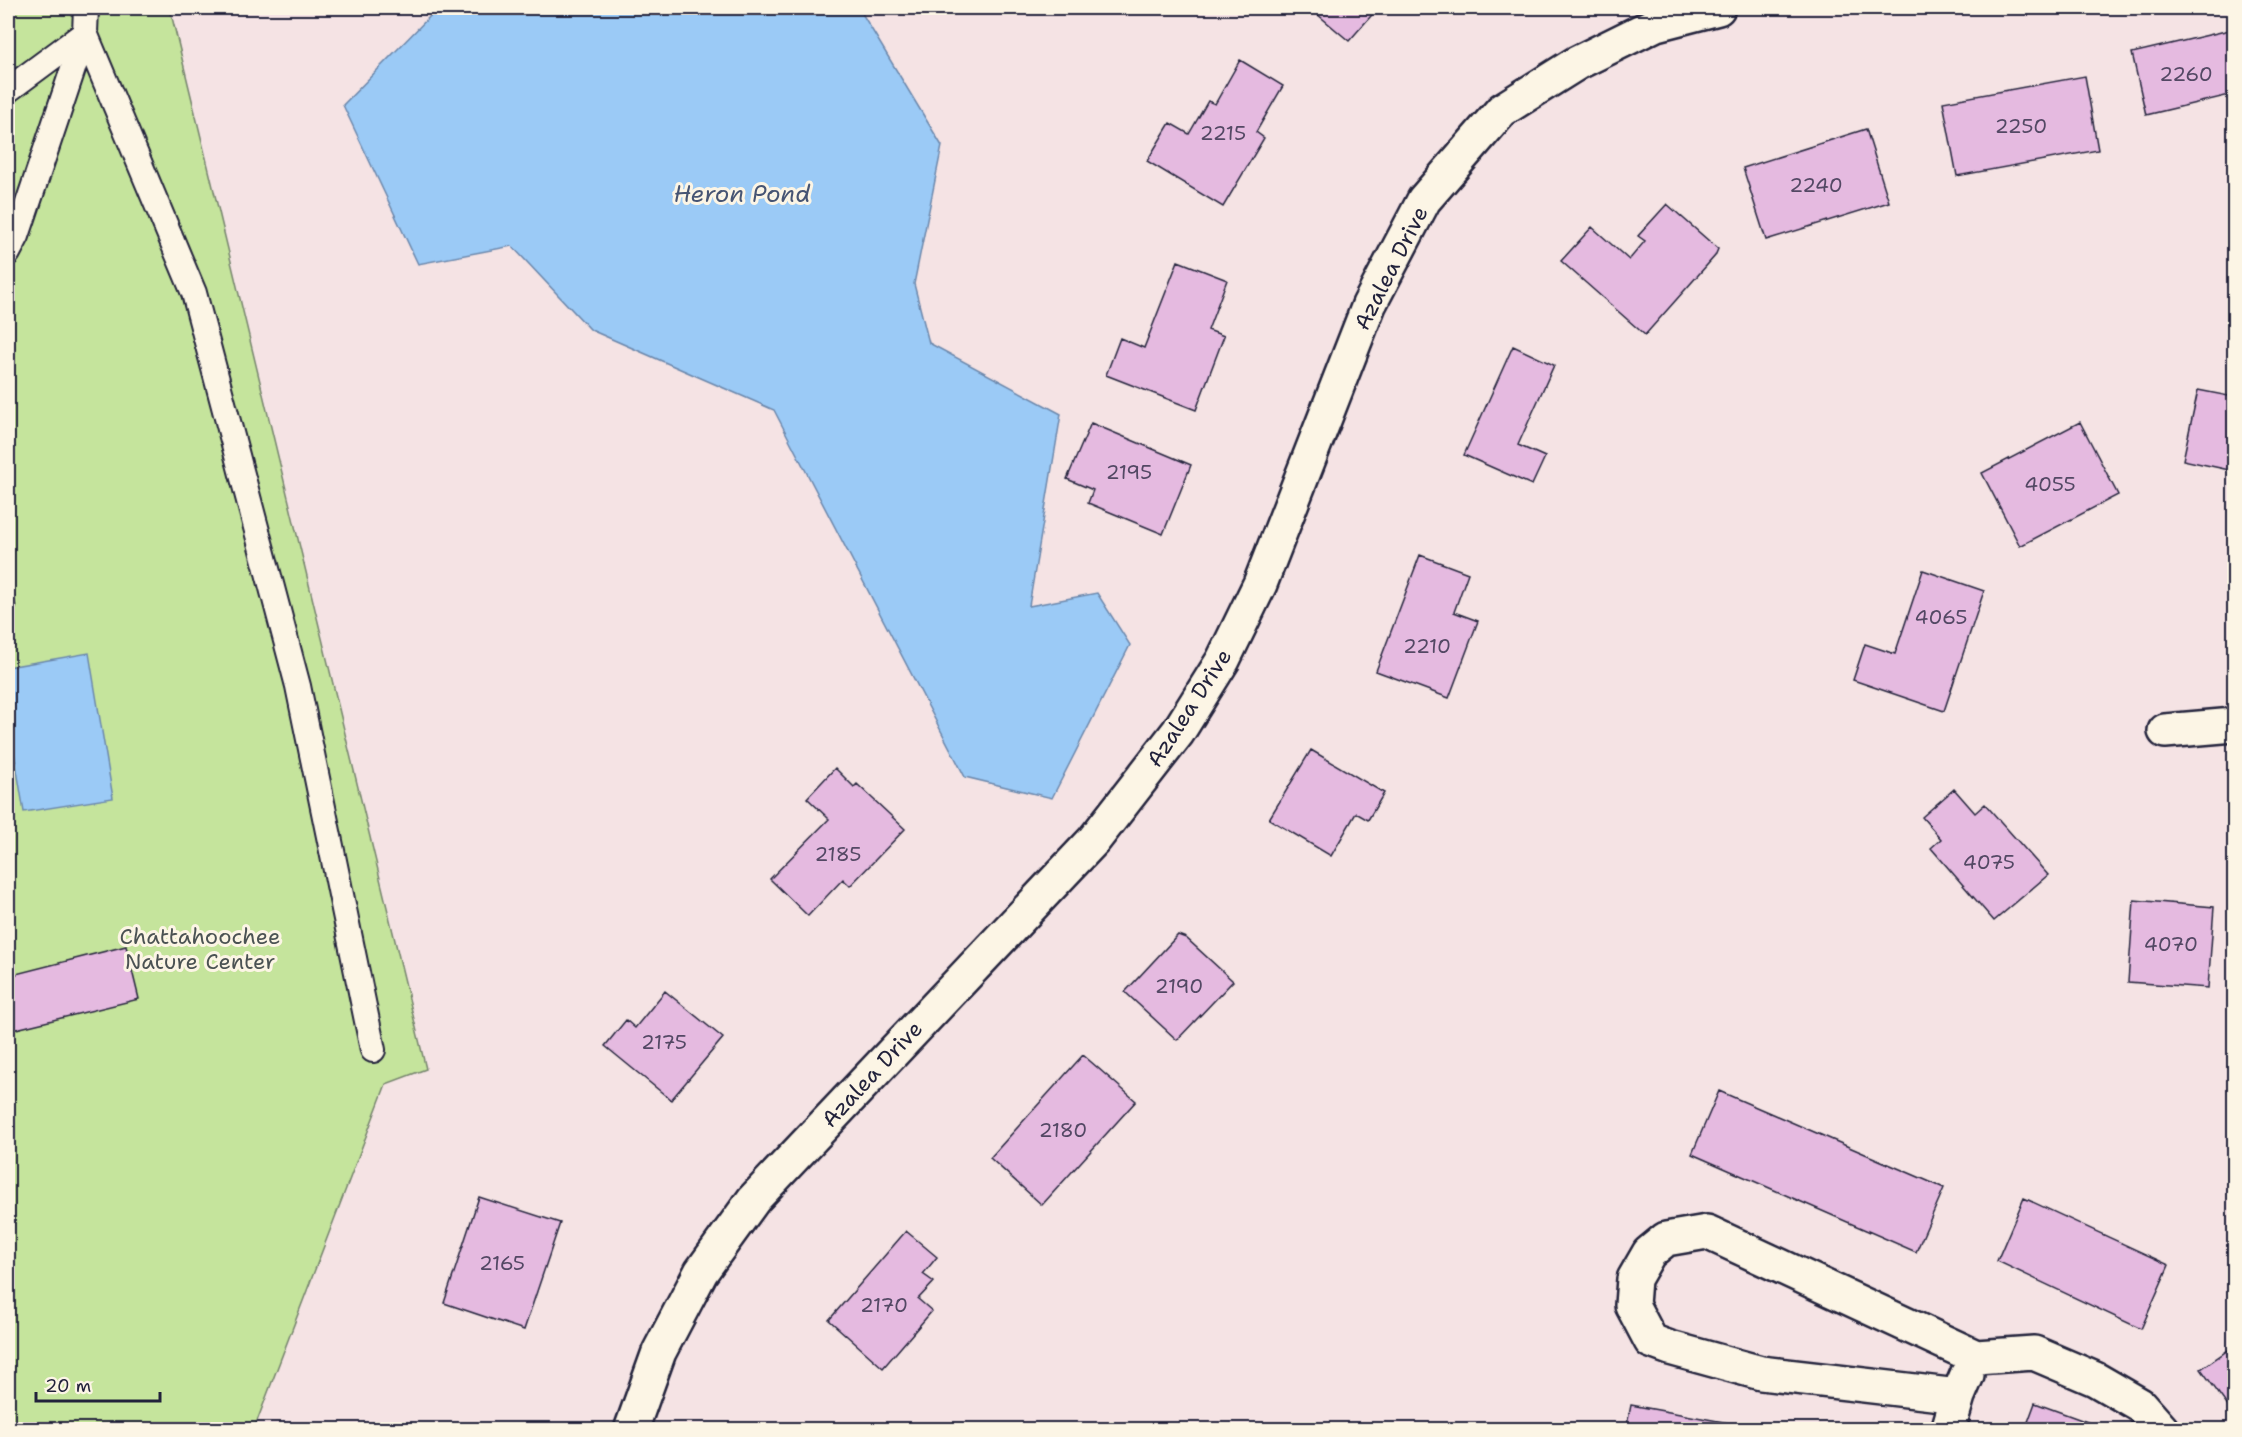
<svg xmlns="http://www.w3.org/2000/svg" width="2242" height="1437" font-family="'Shantell Sans',sans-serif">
  <rect width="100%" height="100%" fill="#f5e3e4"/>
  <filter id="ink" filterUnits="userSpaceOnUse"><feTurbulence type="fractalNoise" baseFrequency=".0167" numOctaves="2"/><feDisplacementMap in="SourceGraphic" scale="12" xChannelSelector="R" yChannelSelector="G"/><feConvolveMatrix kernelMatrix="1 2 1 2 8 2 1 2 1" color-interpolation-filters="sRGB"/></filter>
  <g filter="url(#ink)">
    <path fill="#c5e49c" stroke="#74836c" stroke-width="1.5" d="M 8,8 L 169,8 L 170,9 L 426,1069 L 386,1084 L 254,1429 L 8,1429 Z"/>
    <path fill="#9bcaf6" stroke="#6b87ab" stroke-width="1.5" d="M 438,8 L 862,8 L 863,15 L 942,146 L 914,284 L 929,343 L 1061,414 L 1029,606 L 1097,593 L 1130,645 L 1052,798 L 965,777 L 774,410 L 591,330 L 512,246 L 418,264 L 343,105 Z
      M 89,653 L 113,798 L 24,812 L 8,716 L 8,667 Z"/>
    <path fill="#e5bae0" stroke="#22223b" stroke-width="1.5" d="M 1310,8 L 1378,8 L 1349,41 Z
      M 2234,29 L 2234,94 L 2146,115 L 2132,53 Z
      M 1240,60 L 1283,86 L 1256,132 L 1264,138 L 1223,207 L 1147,161 L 1170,123 L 1189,134 L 1208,101 L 1215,104 Z
      M 2085,76 L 2098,150 L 1957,176 L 1943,102 Z
      M 1866,129 L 1889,202 L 1766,240 L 1743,168 Z
      M 1667,204 L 1718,249 L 1715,256 L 1645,335 L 1561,261 L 1592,227 L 1629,260 L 1645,241 L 1638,236 Z
      M 1178,261 L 1227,280 L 1208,330 L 1224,336 L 1196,410 L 1106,375 L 1120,338 L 1144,348 Z
      M 1513,346 L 1554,365 L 1518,445 L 1545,457 L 1532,485 L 1464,455 Z
      M 2198,390 L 2234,397 L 2234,471 L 2183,460 Z
      M 2080,422 L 2118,495 L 2020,546 L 1982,473 Z
      M 1091,423 L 1191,465 L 1163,534 L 1088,503 L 1093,490 L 1067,479 Z
      M 1420,555 L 1468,573 L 1454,612 L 1478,621 L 1449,698 L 1376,671 Z
      M 8,566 L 16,608 L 8,610 Z
      M 1923,570 L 1984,591 L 1944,711 L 1853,680 L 1865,644 L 1895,654 Z
      M 1311,750 L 1384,793 L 1368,820 L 1356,813 L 1331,856 L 1269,819 Z
      M 835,768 L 854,787 L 857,784 L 905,829 L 850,886 L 843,879 L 808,916 L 770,879 L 829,819 L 807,798 Z
      M 1954,789 L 1975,813 L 1985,804 L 2048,875 L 1994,921 L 1931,848 L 1941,839 L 1922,817 Z
      M 2134,900 L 2214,907 L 2208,988 L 2128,982 Z
      M 1178,935 L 1186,938 L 1233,981 L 1177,1040 L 1125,992 Z
      M 126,946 L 139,999 L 8,1031 L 8,976 Z
      M 665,991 L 723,1038 L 671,1100 L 605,1046 L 626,1020 L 635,1028 Z
      M 1083,1055 L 1136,1101 L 1042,1205 L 990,1158 Z
      M 1719,1091 L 1944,1188 L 1916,1252 L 1692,1154 Z
      M 479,1197 L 560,1223 L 524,1330 L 444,1303 Z
      M 2024,1198 L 2169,1265 L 2141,1329 L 1997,1261 Z
      M 906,1231 L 937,1257 L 923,1274 L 934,1282 L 918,1299 L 932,1311 L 883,1368 L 829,1320 Z
      M 2234,1346 L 2234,1415 L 2201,1369 Z
      M 2035,1403 L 2101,1427 L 2100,1430 L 2025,1430 Z
      M 1631,1405 L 1767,1430 L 1626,1430 Z"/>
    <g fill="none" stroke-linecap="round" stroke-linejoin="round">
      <defs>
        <path id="service" d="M 85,33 L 194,293 L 298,686 L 373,1050
          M 8,90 L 85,33
          M 8,253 L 17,236 L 85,33 L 86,8"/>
        <path id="minor" d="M 2165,731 L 2234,725
          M 1958,1396 L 1761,1373 L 1670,1348 L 1651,1341 L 1632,1305 L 1634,1279 L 1649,1253 L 1666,1239 L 1707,1232 L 1976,1357 L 2034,1353 L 2095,1379 L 2140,1405 L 2162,1430
          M 631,1430 L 659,1352 L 701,1272 L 754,1199 L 1094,840 L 1178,732 L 1223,660 L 1260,584 L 1369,305 L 1424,200 L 1502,110 L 1577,63 L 1656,24 L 1718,8
          M 1948,1430 L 1958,1396 L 1967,1375"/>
      </defs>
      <use href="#service" stroke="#22223b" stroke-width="28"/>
      <use href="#minor" stroke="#22223b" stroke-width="38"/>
      <use href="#service" stroke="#fcf5e5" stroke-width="24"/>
      <use href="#minor" stroke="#fcf5e5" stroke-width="33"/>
    </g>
  </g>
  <g text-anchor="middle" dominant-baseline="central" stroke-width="6" stroke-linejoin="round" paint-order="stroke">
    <g font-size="20" fill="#534864">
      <text x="2186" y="74">2260</text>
      <text x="2021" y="126">2250</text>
      <text x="1223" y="133">2215</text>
      <text x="1816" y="185">2240</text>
      <text x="1129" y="472">2195</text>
      <text x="2050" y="484">4055</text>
      <text x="1941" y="617">4065</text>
      <text x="1427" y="646">2210</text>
      <text x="838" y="854">2185</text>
      <text x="1989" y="862">4075</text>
      <text x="2171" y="944">4070</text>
      <text x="1179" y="986">2190</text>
      <text x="664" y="1042">2175</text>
      <text x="1063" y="1130">2180</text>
      <text x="502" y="1263">2165</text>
      <text x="884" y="1305">2170</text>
    </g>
    <g font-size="22" fill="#22223b" stroke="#fcf5e5">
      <text transform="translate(1391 268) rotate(-63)">Azalea Drive</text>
      <text transform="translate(1189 708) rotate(-57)">Azalea Drive</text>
      <text transform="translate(872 1074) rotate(-47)">Azalea Drive</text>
    </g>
    <g font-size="22" fill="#4b5253" stroke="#fcf5e5">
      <text x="200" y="936">Chattahoochee<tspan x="200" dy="25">Nature Center</tspan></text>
    </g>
    <g font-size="24" font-style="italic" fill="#465473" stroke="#fcf5e5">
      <text x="742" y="194">Heron Pond</text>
    </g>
  </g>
  <rect width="2242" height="1437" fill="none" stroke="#fcf5e5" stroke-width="30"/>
  <rect x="15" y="15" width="2212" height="1407" fill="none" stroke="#22223b" stroke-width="2" filter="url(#ink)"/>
  <path d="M36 1392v9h124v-9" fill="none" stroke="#22223b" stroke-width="3"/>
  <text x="45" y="1392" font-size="18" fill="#22223b" stroke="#fcf5e5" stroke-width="4.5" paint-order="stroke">20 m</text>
</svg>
